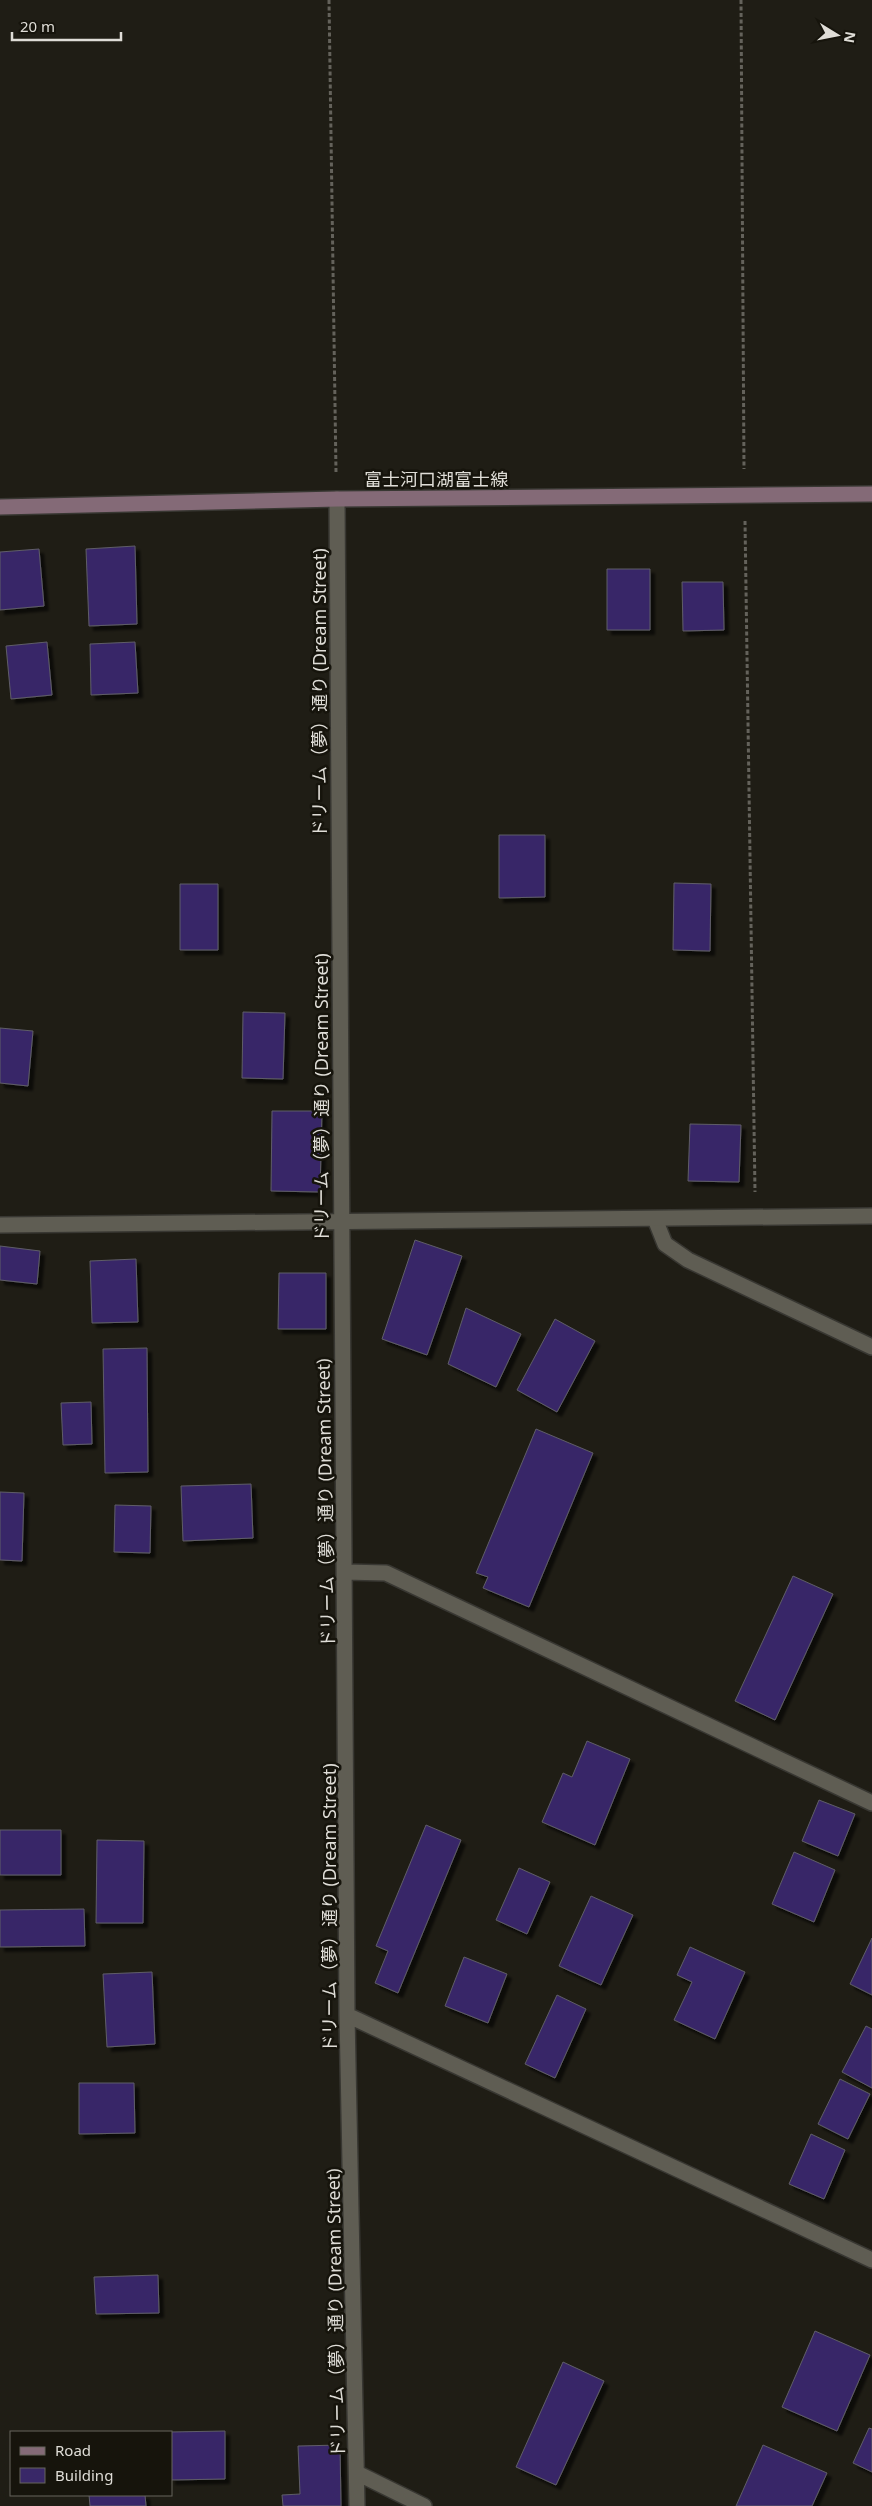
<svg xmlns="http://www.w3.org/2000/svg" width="872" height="2506" font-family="'Noto Sans','Noto Sans JP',sans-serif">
  <defs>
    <filter id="shadow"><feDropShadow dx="4.5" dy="4.5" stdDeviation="1" flood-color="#0009"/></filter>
  </defs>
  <rect width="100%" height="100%" fill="#1f1d15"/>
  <path fill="#392868" stroke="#5f5d67" filter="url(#shadow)" d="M 135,546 L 137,624 L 89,626 L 86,549 Z
    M 39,549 L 44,606 L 0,610 L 0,552 Z
    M 607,569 L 650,569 L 650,630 L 607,630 Z
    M 682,582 L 723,582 L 724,630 L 683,631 Z
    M 47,642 L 52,695 L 11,699 L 6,646 Z
    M 135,642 L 138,693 L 91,695 L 90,644 Z
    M 499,835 L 545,835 L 545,897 L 499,898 Z
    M 674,883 L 711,884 L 710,951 L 673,950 Z
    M 180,884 L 218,884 L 218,950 L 180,950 Z
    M 243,1012 L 285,1013 L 283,1079 L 242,1078 Z
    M 0,1028 L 33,1031 L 28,1086 L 0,1083 Z
    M 272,1111 L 322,1111 L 320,1192 L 271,1191 Z
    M 690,1124 L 741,1125 L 739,1182 L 688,1181 Z
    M 415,1240 L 462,1256 L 427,1355 L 382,1339 Z
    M 0,1246 L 40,1251 L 37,1284 L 0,1280 Z
    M 136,1259 L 138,1322 L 92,1323 L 90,1261 Z
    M 279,1273 L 326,1273 L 326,1329 L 278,1329 Z
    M 466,1308 L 521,1334 L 496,1387 L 448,1364 Z
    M 555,1319 L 595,1341 L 557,1412 L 517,1390 Z
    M 147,1348 L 148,1472 L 105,1473 L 103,1349 Z
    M 91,1402 L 92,1444 L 63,1445 L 61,1403 Z
    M 536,1429 L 593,1453 L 529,1607 L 483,1588 L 488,1577 L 476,1573 Z
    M 251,1484 L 253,1538 L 183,1541 L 181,1486 Z
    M 0,1492 L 24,1493 L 22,1561 L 0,1560 Z
    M 115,1505 L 151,1506 L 150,1553 L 114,1552 Z
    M 793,1576 L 833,1594 L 775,1720 L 735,1701 Z
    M 587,1741 L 630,1759 L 595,1845 L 542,1822 L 563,1773 L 572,1777 Z
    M 819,1800 L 855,1814 L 838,1856 L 802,1841 Z
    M 426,1825 L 461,1840 L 398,1993 L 375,1983 L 388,1951 L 376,1946 Z
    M 0,1830 L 61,1830 L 61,1875 L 0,1875 Z
    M 97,1840 L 144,1841 L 143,1923 L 96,1923 Z
    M 794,1852 L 835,1870 L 814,1922 L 772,1904 Z
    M 519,1868 L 550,1882 L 527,1934 L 496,1920 Z
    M 591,1896 L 633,1915 L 601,1985 L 559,1966 Z
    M 84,1909 L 85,1946 L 0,1947 L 0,1910 Z
    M 872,1938 L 872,1995 L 850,1984 Z
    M 690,1947 L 745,1972 L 715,2039 L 674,2020 L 692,1982 L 677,1975 Z
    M 464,1957 L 507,1974 L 488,2023 L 445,2006 Z
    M 152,1972 L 155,2044 L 107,2047 L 103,1974 Z
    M 557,1995 L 586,2009 L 555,2078 L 525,2064 Z
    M 866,2026 L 872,2029 L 872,2088 L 842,2072 Z
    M 840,2079 L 870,2094 L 848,2139 L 818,2124 Z
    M 79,2083 L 134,2083 L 135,2133 L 79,2134 Z
    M 811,2134 L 845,2150 L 824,2199 L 789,2184 Z
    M 158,2275 L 159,2313 L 96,2314 L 94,2277 Z
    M 815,2331 L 870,2355 L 837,2431 L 782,2407 Z
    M 563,2362 L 604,2381 L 556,2485 L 516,2467 Z
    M 869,2428 L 872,2429 L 872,2472 L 853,2463 Z
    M 225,2431 L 225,2479 L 171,2480 L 171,2432 L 169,2432 Z
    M 340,2445 L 341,2506 L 283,2506 L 282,2495 L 300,2494 L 298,2446 Z
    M 763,2445 L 827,2473 L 812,2506 L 736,2506 Z
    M 89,2495 L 145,2495 L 146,2506 L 90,2506 Z"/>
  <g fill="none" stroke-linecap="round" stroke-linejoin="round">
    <defs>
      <path id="lane" d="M 655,1219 L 665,1244 L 688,1260 L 872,1347"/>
      <path id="street" d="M 337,499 L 347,2015 L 357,2506
        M 0,1225 L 872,1216
        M 345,1572 L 386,1573 L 872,1803
        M 347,2015 L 872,2260
        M 357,2473 L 424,2506"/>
      <path id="secondary" d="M 0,507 L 337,499 L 872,494"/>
    </defs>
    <use href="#lane" stroke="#383732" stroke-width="18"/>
    <use href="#street" stroke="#383732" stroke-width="18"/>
    <use href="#secondary" stroke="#383732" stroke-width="18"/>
    <path stroke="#64625b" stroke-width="3" stroke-dasharray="4 2.5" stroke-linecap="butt" d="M 329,0 L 336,472
      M 741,0 L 744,469
      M 745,521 L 755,1192"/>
    <use href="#lane" stroke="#5f5d53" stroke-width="15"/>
    <use href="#street" stroke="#5f5d53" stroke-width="15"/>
    <use href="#secondary" stroke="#846a77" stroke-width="15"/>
  </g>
  <g text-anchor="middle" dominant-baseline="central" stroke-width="5" stroke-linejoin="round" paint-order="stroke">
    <g font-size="18" fill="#dfddd7" stroke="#16140c">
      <text x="436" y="479">富士河口湖富士線</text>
      <text transform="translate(319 693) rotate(-90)">ドリーム（夢）通り (Dream Street)</text>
      <text transform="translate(321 1098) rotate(-90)">ドリーム（夢）通り (Dream Street)</text>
      <text transform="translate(325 1503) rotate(-91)">ドリーム（夢）通り (Dream Street)</text>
      <text transform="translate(329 1908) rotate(-90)">ドリーム（夢）通り (Dream Street)</text>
      <text transform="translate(335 2313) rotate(-91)">ドリーム（夢）通り (Dream Street)</text>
    </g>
  </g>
  <rect x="10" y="2431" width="162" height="65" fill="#16140c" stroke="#66645d"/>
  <rect x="20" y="2447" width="25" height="8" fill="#846a77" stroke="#66645d"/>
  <text x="55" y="2456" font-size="15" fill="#dfddd7">Road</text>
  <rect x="20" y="2468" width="25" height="15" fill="#392868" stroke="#66645d"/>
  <text x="55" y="2481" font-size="15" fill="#dfddd7">Building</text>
  <g transform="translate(837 35) rotate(100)" stroke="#16140c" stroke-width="4" paint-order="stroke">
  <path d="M0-4L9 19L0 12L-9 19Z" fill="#dfddd7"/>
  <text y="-8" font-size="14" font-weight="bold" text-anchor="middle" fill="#dfddd7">N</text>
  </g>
  <path d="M12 32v8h109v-8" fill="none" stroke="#dfddd7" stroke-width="2.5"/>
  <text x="20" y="32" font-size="15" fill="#dfddd7" stroke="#16140c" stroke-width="4" paint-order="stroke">20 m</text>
</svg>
